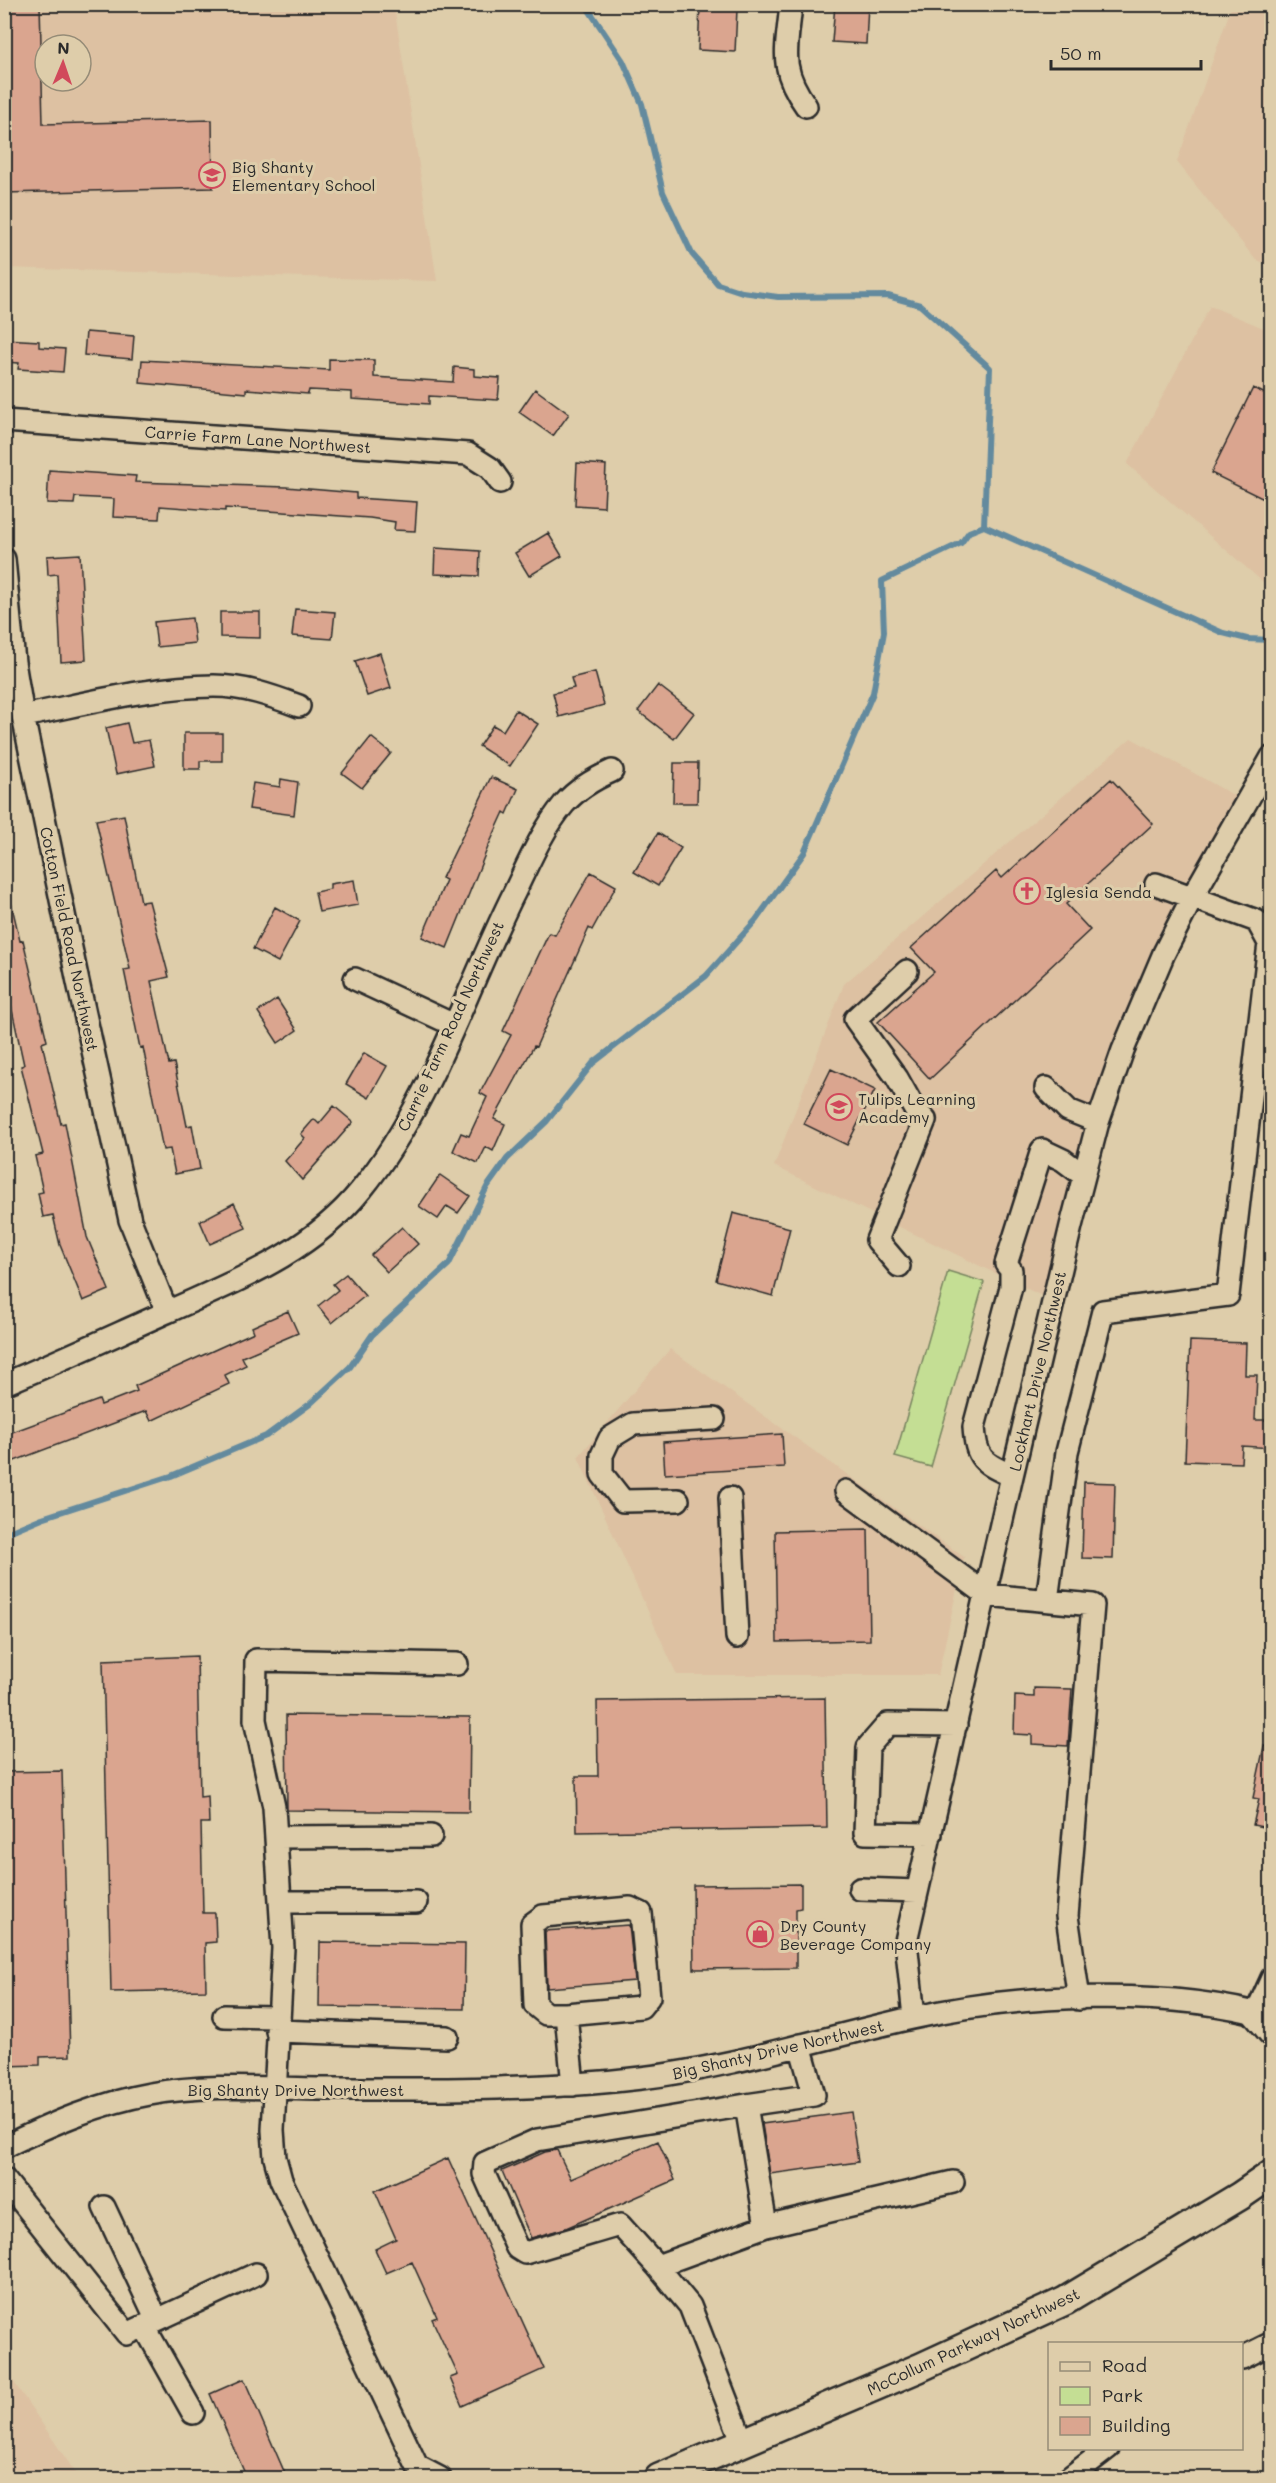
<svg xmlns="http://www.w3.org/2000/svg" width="1276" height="2483" font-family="Mali,sans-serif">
  <rect width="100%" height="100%" fill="#decdaa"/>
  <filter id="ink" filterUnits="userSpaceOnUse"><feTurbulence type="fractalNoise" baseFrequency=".0167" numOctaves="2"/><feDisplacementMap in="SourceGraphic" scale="12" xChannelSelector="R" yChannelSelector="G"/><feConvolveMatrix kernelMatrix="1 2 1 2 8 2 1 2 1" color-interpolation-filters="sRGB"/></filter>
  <g filter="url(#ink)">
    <path fill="#ddc1a2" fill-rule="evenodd" d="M 5,5 L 394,5 L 437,281 L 5,268 ZM 45,45 L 81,45 L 81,81 L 45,81 Z
      M 1232,5 L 1271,5 L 1271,266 L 1255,259 L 1177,162 Z
      M 1210,306 L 1271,331 L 1271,589 L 1127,464 Z
      M 1131,738 L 1235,796 L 1167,927 L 1044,1297 L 774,1166 L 844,984 Z
      M 670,1349 L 964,1557 L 938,1675 L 677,1675 L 578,1457 Z
      M 4,2369 L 5,2369 L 79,2478 L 5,2478 Z"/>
    <path fill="#c4de94" stroke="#788460" stroke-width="1.5" d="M 948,1271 L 984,1282 L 931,1467 L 895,1457 Z"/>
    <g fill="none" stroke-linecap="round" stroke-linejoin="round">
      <path stroke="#648a9e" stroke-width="6" d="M 585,4 L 623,61 L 642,104 L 663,192 L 692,254 L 718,284 L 742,292 L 778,297 L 888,296 L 920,305 L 990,368 L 984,526
        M 4,1534 L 42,1518 L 171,1476 L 266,1436 L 310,1404 L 350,1367 L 372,1335 L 449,1264 L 487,1187 L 507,1159 L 547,1121 L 593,1063 L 706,976 L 756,920 L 804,853 L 873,693 L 884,632 L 882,581 L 961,543 L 969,532 L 984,526 L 1223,633 L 1247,639 L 1272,640"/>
    </g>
    <path fill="#daa58f" stroke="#2b2b2b" stroke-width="1.5" d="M 4,4 L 40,4 L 43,124 L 212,120 L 213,188 L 4,193 Z
      M 835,4 L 868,4 L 866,44 L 832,42 Z
      M 700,7 L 737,9 L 735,52 L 698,50 Z
      M 86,332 L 134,336 L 132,359 L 84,355 Z
      M 4,339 L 39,341 L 39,347 L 65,349 L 63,372 L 18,369 L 19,363 L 4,362 Z
      M 329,359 L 374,360 L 374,377 L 453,382 L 454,367 L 474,369 L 474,376 L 500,378 L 498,400 L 429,396 L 429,404 L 352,399 L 352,392 L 309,390 L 308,394 L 246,389 L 246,393 L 140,383 L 142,360 L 329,370 Z
      M 1253,388 L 1272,397 L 1272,503 L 1211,473 Z
      M 535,389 L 569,414 L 553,436 L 519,412 Z
      M 577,463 L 606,465 L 604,507 L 575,505 Z
      M 49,470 L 136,476 L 135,482 L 286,487 L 356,493 L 356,498 L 417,502 L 415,531 L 394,530 L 395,522 L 370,518 L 225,508 L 225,511 L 160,506 L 159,519 L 113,517 L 114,499 L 75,497 L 74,504 L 47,503 Z
      M 548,533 L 562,556 L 529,576 L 515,553 Z
      M 435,548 L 480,551 L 479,576 L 434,574 Z
      M 80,554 L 86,660 L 61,662 L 57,574 L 48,575 L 47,556 Z
      M 295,609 L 335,612 L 332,639 L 292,636 Z
      M 220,612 L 260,612 L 260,638 L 220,637 Z
      M 192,618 L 195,643 L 157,647 L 154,622 Z
      M 380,653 L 391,688 L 367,696 L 355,661 Z
      M 595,672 L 604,705 L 559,717 L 553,693 L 574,688 L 571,678 Z
      M 658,685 L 694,713 L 674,739 L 638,711 Z
      M 516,710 L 538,724 L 510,766 L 479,746 L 493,725 L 503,731 Z
      M 127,723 L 132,743 L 149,740 L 155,766 L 116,774 L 106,728 Z
      M 184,733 L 222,733 L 222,761 L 200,761 L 200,769 L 184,769 Z
      M 371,737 L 391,753 L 362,788 L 342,773 Z
      M 674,763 L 698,763 L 697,803 L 673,803 Z
      M 491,777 L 518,789 L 507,814 L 504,812 L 488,847 L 447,948 L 422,937 L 446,880 L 442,878 Z
      M 281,779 L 298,782 L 294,815 L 249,809 L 253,783 L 280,787 Z
      M 1111,779 L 1153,824 L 1066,904 L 1090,930 L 930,1079 L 878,1022 L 934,972 L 911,948 L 996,871 L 1002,878 Z
      M 124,815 L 141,902 L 149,901 L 169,977 L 151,981 L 169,1064 L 174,1063 L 187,1126 L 192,1125 L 200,1169 L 175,1174 L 170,1149 L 163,1150 L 143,1047 L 140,1048 L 124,970 L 130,969 L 96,820 Z
      M 658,833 L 681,848 L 658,886 L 634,872 Z
      M 591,872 L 616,886 L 592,930 L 589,928 L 536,1047 L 534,1046 L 494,1119 L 505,1124 L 493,1151 L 486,1147 L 478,1163 L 453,1151 L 461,1133 L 469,1136 L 487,1097 L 480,1093 L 511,1035 L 503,1031 L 549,933 L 555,935 Z
      M 354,880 L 358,905 L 319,912 L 315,892 L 330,889 L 330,884 Z
      M 4,902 L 11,902 L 20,941 L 23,940 L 47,1041 L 42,1043 L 61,1124 L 65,1123 L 87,1237 L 109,1290 L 83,1301 L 60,1245 L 53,1215 L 43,1217 L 38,1193 L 43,1192 L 35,1156 L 43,1154 L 21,1066 L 24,1065 L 7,987 L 4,987 Z
      M 275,907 L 300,921 L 278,962 L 253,949 Z
      M 277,999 L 297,1030 L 278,1043 L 258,1012 Z
      M 364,1053 L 387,1066 L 369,1098 L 346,1084 Z
      M 831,1069 L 875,1090 L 847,1145 L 804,1124 Z
      M 334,1106 L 353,1122 L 302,1180 L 285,1161 L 305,1138 L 301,1134 L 314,1119 L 319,1124 Z
      M 440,1175 L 470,1196 L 458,1213 L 447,1206 L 438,1219 L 419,1206 Z
      M 234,1203 L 246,1228 L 210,1244 L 200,1221 Z
      M 733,1213 L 790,1228 L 773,1296 L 716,1280 Z
      M 402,1227 L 418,1244 L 387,1272 L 371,1255 Z
      M 346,1274 L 365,1296 L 332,1323 L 318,1306 L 338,1290 L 333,1284 Z
      M 288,1311 L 298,1333 L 242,1357 L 246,1365 L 225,1375 L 229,1384 L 151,1421 L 146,1411 L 4,1465 L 4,1435 L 99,1400 L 101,1405 L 137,1391 L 135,1386 L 254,1332 L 252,1327 Z
      M 1190,1341 L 1246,1343 L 1245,1375 L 1257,1375 L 1255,1420 L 1272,1420 L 1272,1448 L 1242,1446 L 1241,1463 L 1185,1461 Z
      M 782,1434 L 784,1467 L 665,1474 L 663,1442 Z
      M 1084,1482 L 1115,1483 L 1113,1559 L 1082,1558 Z
      M 868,1529 L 870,1640 L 777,1642 L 775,1531 Z
      M 197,1656 L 200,1797 L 208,1796 L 209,1823 L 201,1823 L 203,1913 L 215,1913 L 216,1942 L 205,1943 L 206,1990 L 111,1992 L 103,1660 Z
      M 1034,1688 L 1072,1689 L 1068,1746 L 1032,1744 L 1032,1735 L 1014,1734 L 1015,1696 L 1034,1697 Z
      M 825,1698 L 827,1828 L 577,1832 L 576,1776 L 598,1776 L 597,1701 Z
      M 286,1715 L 470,1717 L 469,1812 L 287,1810 Z
      M 1264,1746 L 1272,1747 L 1272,1829 L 1253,1825 L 1259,1799 L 1253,1798 Z
      M 62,1771 L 70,2056 L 40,2057 L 40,2065 L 4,2066 L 4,1772 Z
      M 801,1884 L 801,1908 L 796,1909 L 796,1968 L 694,1969 L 693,1885 Z
      M 629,1925 L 635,1981 L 547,1988 L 545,1931 Z
      M 320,1942 L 465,1944 L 464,2009 L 319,2007 Z
      M 851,2112 L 858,2162 L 770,2174 L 762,2124 Z
      M 658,2141 L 675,2180 L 566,2228 L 531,2238 L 502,2171 L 545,2152 L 557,2150 L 571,2179 Z
      M 448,2158 L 544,2369 L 462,2406 L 450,2378 L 458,2375 L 432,2319 L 437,2317 L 412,2262 L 386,2273 L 375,2249 L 396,2239 L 375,2191 Z
      M 244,2379 L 287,2478 L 247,2478 L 210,2394 Z"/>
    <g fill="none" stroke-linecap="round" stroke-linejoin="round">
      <defs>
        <path id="minor" d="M 791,4 C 787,50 778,67 806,106
          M 4,421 L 468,454 L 490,468 L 500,482
          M 4,559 L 14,662 L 23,716 L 78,982 L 130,1220 L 167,1312
          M 23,716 C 85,704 151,686 214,686 C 244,686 272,696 299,706
          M 355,979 L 454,1025
          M 1046,1088 L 1068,1110 L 1098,1122
          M 899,1266 L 877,1240 L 925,1120 L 915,1110 L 897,1078 L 855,1019 L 907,971
          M 4,1384 C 59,1361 113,1336 167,1312 C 238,1280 310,1253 361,1190 C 432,1103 465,990 515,891 C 529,862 543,829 564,804 C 578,788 594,779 612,771
          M 1012,1476 C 983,1463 976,1459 974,1427 L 1011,1287 L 1011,1270 L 1006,1264 L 1042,1150 L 1063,1160 L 1083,1175
          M 846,1491 L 987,1595 L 1093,1605 L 1067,1916 L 1079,1999
          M 730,1498 L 737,1637
          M 678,1500 L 623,1501 L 602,1474 L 602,1455 L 610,1438 L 633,1424 L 714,1419
          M 1047,1600 L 1067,1452 L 1103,1311 L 1228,1295 L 1269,943 L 1257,921 L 1156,884
          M 931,1834 L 865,1833 L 868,1747 L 888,1724 L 956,1725
          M 276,1837 L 431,1836
          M 860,1889 L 917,1891
          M 280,1902 L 416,1902
          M 1256,2013 L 1272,1978
          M 566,2014 L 546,2014 L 535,2005 L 532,1924 L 543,1916 L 630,1908 L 641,1913 L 649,1997 L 641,2007 L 566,2014 L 573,2085
          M 224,2016 L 278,2017
          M 914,2017 L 906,1941 L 1012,1476 L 1071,1226 L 1098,1122 L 1123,1050 L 1164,953 L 1193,896 L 1272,757
          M 277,2031 L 447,2037
          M 4,2147 C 51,2124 99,2103 150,2094 C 206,2084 261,2088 318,2089 C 425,2089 533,2091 641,2078 C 733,2067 821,2038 912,2018 C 1018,1994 1166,1987 1271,2017
          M 4,2179 L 127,2334 L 256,2274
          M 104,2207 L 157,2320
          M 766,2226 L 953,2182
          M 657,2266 L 620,2225 L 525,2253 L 517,2248 L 484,2174 L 485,2163 L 537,2140 L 746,2105
          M 144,2326 L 193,2413
          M 1242,2358 L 1272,2343
          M 743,2443 L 690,2306 L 657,2266 L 766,2226 L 746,2105 L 814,2095 L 800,2045
          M 440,2478 L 417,2466 L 281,2180 L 275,2158 L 273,2130 L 283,1948 L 274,1807 L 255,1720 L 256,1660 L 457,1664
          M 1069,2478 L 1108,2448"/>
        <path id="major" d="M 1256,2013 L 1272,2032
          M 659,2478 L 919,2368 L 1065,2301 L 1240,2196 L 1272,2174"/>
      </defs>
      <use href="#minor" stroke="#2b2b2b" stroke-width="26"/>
      <use href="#major" stroke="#2b2b2b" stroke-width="32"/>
      <use href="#minor" stroke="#decdaa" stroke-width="21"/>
      <use href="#major" stroke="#decdaa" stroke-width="27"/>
    </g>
  </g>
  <defs>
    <symbol id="school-ring" viewBox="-11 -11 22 22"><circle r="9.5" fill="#decdaa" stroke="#d1495b" stroke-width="1.5"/><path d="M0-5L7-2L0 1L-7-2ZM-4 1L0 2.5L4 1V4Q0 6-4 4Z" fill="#d1495b"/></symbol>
    <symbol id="church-ring" viewBox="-11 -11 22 22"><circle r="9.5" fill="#decdaa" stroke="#d1495b" stroke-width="1.5"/><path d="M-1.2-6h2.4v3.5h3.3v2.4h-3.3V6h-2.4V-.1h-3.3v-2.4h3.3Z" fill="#d1495b"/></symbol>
    <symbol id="shop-ring" viewBox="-11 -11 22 22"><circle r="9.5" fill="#decdaa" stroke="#d1495b" stroke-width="1.5"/><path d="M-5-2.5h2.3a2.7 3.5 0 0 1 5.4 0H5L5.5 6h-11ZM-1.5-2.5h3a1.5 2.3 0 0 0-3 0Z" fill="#d1495b"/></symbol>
  </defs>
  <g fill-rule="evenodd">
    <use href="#school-ring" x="197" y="160" width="30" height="30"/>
    <use href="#church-ring" x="1012" y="876" width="30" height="30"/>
    <use href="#school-ring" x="824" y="1092" width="30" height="30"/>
    <use href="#shop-ring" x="745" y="1919" width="30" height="30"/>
  </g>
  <g text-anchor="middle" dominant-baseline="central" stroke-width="6" stroke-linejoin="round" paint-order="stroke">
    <g font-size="16" fill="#2b2b2b" stroke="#decdaa" text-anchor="start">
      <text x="232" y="166">Big Shanty<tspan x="232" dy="18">Elementary School</tspan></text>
      <text x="1046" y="891">Iglesia Senda</text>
      <text x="858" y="1098">Tulips Learning<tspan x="858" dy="18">Academy</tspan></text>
      <text x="780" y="1925">Dry County<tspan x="780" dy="18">Beverage Company</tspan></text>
    </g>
    <g font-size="16" fill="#2b2b2b" stroke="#decdaa">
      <text transform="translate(258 439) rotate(4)">Carrie Farm Lane Northwest</text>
      <text transform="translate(70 939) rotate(78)">Cotton Field Road Northwest</text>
      <text transform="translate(450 1026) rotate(-65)">Carrie Farm Road Northwest</text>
      <text transform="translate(1037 1371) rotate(-77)">Lockhart Drive Northwest</text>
      <text transform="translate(778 2049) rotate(-13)">Big Shanty Drive Northwest</text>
      <text x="296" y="2089">Big Shanty Drive Northwest</text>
      <text transform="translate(973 2341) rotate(-25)">McCollum Parkway Northwest</text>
    </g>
  </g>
  <rect width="1276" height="2483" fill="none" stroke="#decdaa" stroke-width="24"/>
  <rect x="12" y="12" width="1252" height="2459" fill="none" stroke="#2b2b2b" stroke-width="2" filter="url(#ink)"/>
  <rect x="1048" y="2342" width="195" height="108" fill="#decdaa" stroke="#968c77" stroke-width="1.5"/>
  <rect x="1060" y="2362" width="30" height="9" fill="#decdaa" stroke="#968c77" stroke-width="1.5"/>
  <text x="1102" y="2372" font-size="18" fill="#2b2b2b">Road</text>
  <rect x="1060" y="2387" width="30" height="18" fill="#c4de94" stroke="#968c77" stroke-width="1.5"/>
  <text x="1102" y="2402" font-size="18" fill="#2b2b2b">Park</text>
  <rect x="1060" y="2417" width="30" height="18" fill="#daa58f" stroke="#968c77" stroke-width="1.5"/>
  <text x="1102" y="2432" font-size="18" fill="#2b2b2b">Building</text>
  <g transform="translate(63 63) rotate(2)"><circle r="28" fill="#decdaa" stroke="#968c77" stroke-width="1.5"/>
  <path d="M0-4.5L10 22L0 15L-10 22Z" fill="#d1495b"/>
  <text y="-9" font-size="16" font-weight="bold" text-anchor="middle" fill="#2b2b2b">N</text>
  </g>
  <path d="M1051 60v9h150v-9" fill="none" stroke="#2b2b2b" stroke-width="3"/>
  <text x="1060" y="60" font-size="18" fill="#2b2b2b" stroke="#decdaa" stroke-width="4.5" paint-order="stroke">50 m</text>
</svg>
